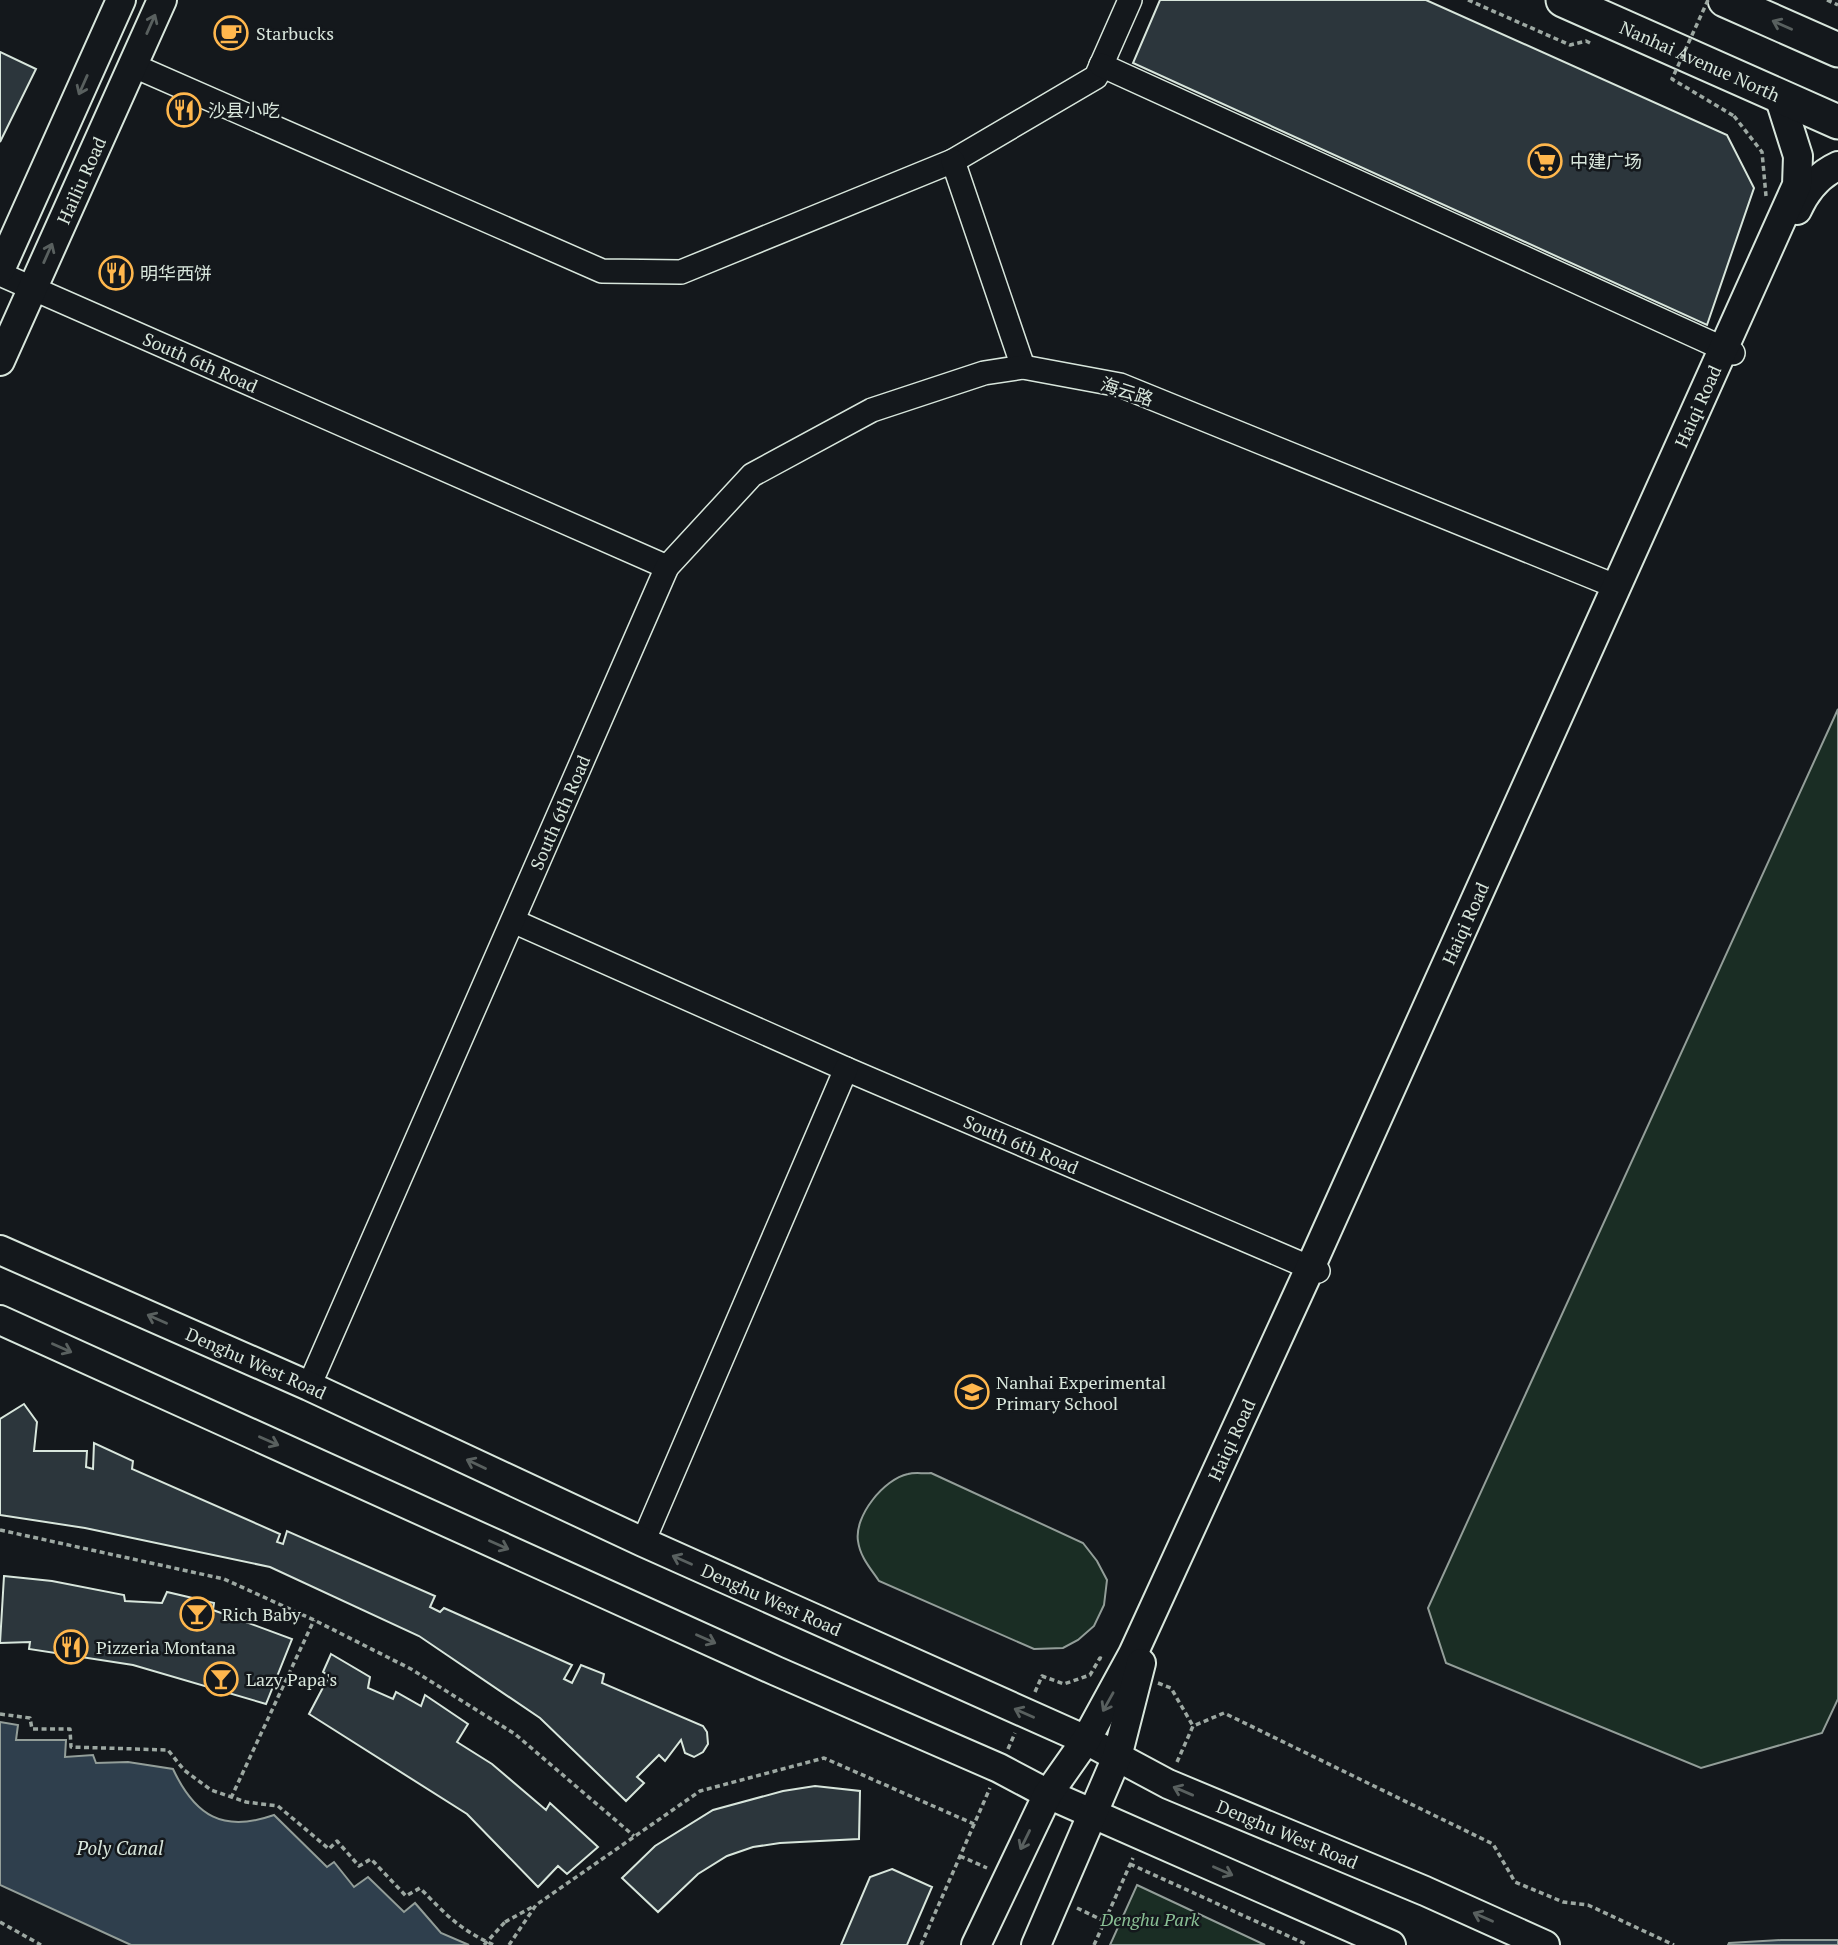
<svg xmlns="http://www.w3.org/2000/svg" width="1838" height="1945" font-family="'PT Serif','Noto Sans SC',serif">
  <rect width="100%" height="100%" fill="#14181c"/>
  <path fill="#1a2d24" stroke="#939e99" stroke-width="2" d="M 1838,709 L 1838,1699 L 1822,1733 L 1701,1768 L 1446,1663 L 1428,1608 Z
    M 931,1473 L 1083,1543 L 1097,1561 L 1107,1580 L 1104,1605 L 1094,1626 L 1078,1640 L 1063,1648 L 1034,1649 L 879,1581 C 871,1569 860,1557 858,1541 C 854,1516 884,1479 908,1474 C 915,1472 924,1474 931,1473 Z
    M 1137,1885 L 1265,1945 L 1110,1945 Z"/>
  <path fill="#2f3f4d" stroke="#939e99" stroke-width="2" d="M 0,1722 L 18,1725 L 16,1740 L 66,1740 L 65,1757 L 93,1755 L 96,1763 L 128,1762 L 173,1769 C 195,1816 223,1833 274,1815 L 327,1867 L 334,1862 L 354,1887 L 368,1877 L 404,1912 L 415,1903 L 441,1933 L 469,1945 L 131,1945 L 0,1885 Z
    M 1781,1940 L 1838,1940 L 1838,1945 L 1728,1945 L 1729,1943 Z"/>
  <path fill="#2c363c" stroke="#d8e6dc" stroke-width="2" d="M 1160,0 L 1426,0 L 1727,135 L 1754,188 L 1707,325 L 1133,63 Z
    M 0,52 L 36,69 L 0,142 Z
    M 24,1404 L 37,1422 L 34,1451 L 87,1451 L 86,1467 L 93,1469 L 94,1443 L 133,1461 L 132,1469 L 280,1534 L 277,1542 L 283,1544 L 287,1531 L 435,1596 L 430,1607 L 440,1612 L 444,1608 L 572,1665 L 564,1679 L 572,1683 L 581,1665 L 604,1674 L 602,1683 L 703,1726 L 707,1732 L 708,1744 L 703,1752 L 694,1757 L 685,1753 L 681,1740 L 665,1761 L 659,1755 L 637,1777 L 644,1783 L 626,1801 L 540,1718 L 419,1636 L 270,1567 L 85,1528 L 0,1515 L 0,1419 Z
    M 4,1576 L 52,1581 L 124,1595 L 125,1601 L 162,1603 L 167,1592 L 214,1603 L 213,1610 L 292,1639 L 266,1704 L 133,1665 L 29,1649 L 30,1642 L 0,1643 Z
    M 331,1654 L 370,1677 L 368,1688 L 393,1699 L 396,1692 L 421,1706 L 425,1695 L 468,1724 L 457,1742 L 492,1764 L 546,1810 L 550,1803 L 598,1847 L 567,1874 L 558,1866 L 538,1887 L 467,1814 L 309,1714 L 329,1676 L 323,1672 Z
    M 815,1786 L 860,1791 L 859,1839 L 780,1843 L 753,1847 L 727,1856 L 698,1874 L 658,1912 L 622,1878 L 655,1846 L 713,1810 L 783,1791 Z
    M 892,1869 L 932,1887 L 907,1945 L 841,1945 L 870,1877 Z"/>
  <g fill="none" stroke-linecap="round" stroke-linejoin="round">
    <defs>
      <g id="minor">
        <path d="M 132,65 L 602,271 L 681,272 L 953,161 L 1096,77 L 1130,0"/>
        <path d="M 1101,65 L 1733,353"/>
        <path d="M 953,161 L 1023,367"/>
        <path id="s1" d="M 0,274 L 667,567"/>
        <path id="s2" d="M 513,921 L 846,1069 L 1318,1271"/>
        <path id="s3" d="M 309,1386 L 667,567 L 752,475 L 872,410 L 984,373 L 1023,367 L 1120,385 L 1615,586"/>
        <path d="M 643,1542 L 846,1069"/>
      </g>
      <g id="major">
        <path d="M 1797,210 C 1806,190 1818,175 1838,166"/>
        <path d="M 0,270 L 121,0"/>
        <path id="s4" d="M 0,361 L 162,0"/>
        <path id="s5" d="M 0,1250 L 309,1386 L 643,1542 L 1086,1740 L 1168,1784 L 1425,1891 L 1545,1945"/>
        <path d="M 0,1320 L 776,1671 L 999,1768 L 1048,1794 L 1391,1945"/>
        <path id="s6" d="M 976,1945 L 1048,1794 L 1086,1740 L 1133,1654 L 1310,1268 L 1797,185 L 1798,156 L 1779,96"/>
        <path d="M 1036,1945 L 1117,1757 L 1141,1663"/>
      </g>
      <g id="highway">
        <path id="s7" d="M 1563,0 L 1838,122"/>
        <path d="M 1725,0 L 1838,50"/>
      </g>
    </defs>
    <use href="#minor" stroke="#d8e6dc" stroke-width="26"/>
    <use href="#major" stroke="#d8e6dc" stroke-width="32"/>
    <use href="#highway" stroke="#d8e6dc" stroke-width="37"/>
    <path stroke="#9da8a2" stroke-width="3.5" stroke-dasharray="5 3.5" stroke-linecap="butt" d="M 1468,0 L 1570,45 L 1586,41 L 1590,43
      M 1827,0 L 1838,5
      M 1734,116 L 1762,152 L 1766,196
      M 0,1530 L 224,1579 L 314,1620 L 411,1669 L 515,1734 L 634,1836
      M 1158,1683 L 1171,1688 L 1193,1726
      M 1035,1692 L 1042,1676 L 1064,1684 L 1090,1675 L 1100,1658 L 1103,1659
      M 0,1714 L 30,1718 L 32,1729 L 70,1729 L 71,1747 L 168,1750 L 184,1770 L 211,1790 L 246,1802 L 278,1806 L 329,1849 L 337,1841 L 359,1866 L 371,1859 L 406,1896 L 420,1888 C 445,1914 460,1930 494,1945
      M 1008,1749 L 1015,1733
      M 1177,1762 L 1193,1726 L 1224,1713 L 1493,1844 L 1515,1882 L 1563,1902 L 1588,1905 L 1674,1945
      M 231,1798 L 314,1620
      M 960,1856 L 987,1868
      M 1130,1864 L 1308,1945
      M 1077,1908 L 1104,1921
      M 0,1922 L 41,1945
      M 505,1922 L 534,1906
      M 509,1945 L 536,1905 L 700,1791 L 824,1758 L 974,1824
      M 921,1945 L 990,1788
      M 1094,1945 L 1133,1858"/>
    <use href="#minor" stroke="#14181c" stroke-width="23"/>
    <use href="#major" stroke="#14181c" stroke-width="28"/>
    <use href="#highway" stroke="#14181c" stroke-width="33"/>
    <path stroke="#9da8a2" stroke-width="3.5" stroke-dasharray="5 3.5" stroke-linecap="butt" d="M 1708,0 L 1672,79 L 1734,116
      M 484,1945 L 505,1922"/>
  </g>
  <defs><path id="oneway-shaft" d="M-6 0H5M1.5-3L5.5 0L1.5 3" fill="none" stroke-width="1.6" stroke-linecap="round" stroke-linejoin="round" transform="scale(1.75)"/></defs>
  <g stroke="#59605f">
    <use href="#oneway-shaft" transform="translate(151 24) rotate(-66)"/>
    <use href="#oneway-shaft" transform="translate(1782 25) rotate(-156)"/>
    <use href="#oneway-shaft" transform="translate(83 85) rotate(114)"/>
    <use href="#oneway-shaft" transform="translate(48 253) rotate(-66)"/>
    <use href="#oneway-shaft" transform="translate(157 1319) rotate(-156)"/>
    <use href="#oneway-shaft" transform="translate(62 1348) rotate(24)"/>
    <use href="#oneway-shaft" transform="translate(269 1441) rotate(24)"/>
    <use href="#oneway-shaft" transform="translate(476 1464) rotate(-155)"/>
    <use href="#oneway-shaft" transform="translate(499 1545) rotate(24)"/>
    <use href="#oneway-shaft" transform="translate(682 1560) rotate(-156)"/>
    <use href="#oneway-shaft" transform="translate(706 1639) rotate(24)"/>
    <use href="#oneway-shaft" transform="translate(1108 1702) rotate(119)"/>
    <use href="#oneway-shaft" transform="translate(1024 1713) rotate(-156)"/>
    <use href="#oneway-shaft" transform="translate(1183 1791) rotate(-157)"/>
    <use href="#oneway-shaft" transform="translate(1025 1840) rotate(116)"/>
    <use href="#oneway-shaft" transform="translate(1223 1871) rotate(24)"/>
    <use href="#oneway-shaft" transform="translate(1483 1917) rotate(-156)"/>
  </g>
  <defs>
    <symbol id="cafe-ring" viewBox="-11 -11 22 22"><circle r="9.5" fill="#14181c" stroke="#ffb74d" stroke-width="1.5"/><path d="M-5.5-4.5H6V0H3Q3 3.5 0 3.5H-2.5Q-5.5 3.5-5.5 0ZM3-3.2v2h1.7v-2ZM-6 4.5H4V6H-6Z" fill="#ffb74d"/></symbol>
    <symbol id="restaurant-ring" viewBox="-11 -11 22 22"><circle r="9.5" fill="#14181c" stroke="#ffb74d" stroke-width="1.5"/><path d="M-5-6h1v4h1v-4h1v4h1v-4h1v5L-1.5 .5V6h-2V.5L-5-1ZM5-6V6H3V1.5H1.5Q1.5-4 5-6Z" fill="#ffb74d"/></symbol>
    <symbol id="supermarket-ring" viewBox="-11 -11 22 22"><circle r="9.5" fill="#14181c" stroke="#ffb74d" stroke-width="1.5"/><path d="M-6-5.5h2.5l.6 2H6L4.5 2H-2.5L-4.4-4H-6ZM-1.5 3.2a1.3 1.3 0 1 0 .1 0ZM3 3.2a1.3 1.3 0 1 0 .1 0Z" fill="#ffb74d"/></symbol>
    <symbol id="school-ring" viewBox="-11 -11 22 22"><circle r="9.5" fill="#14181c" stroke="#ffb74d" stroke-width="1.5"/><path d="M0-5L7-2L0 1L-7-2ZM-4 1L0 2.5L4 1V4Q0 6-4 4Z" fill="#ffb74d"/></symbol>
    <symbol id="bar-ring" viewBox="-11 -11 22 22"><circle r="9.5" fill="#14181c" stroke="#ffb74d" stroke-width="1.5"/><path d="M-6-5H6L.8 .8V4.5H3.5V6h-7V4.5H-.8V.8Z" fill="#ffb74d"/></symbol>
  </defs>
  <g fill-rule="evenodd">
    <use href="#cafe-ring" x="212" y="14" width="38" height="38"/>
    <use href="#restaurant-ring" x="165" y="91" width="38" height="38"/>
    <use href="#supermarket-ring" x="1526" y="142" width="38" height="38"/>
    <use href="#restaurant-ring" x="97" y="254" width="38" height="38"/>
    <use href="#school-ring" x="953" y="1373" width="38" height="38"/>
    <use href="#bar-ring" x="178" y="1595" width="38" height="38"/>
    <use href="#restaurant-ring" x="52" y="1628" width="38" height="38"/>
    <use href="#bar-ring" x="202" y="1660" width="38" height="38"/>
  </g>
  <g text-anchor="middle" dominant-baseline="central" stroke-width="5" stroke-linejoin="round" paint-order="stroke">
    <g font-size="18" fill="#d8e6dc" stroke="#14181c" text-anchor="start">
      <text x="256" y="33">Starbucks</text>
      <text x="208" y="110">沙县小吃</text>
      <text x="1570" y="161">中建广场</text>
      <text x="140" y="273">明华西饼</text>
      <text x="996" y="1382">Nanhai Experimental<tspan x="996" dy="21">Primary School</tspan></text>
      <text x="222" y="1614">Rich Baby</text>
      <text x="96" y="1647">Pizzeria Montana</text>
      <text x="246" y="1679">Lazy Papa's</text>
    </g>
    <g font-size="18" fill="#d8e6dc" stroke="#14181c">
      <text stroke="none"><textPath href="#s7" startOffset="150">Nanhai Avenue North</textPath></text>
      <text stroke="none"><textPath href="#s4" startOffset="198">Hailiu Road</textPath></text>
      <text stroke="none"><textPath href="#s1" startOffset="219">South 6th Road</textPath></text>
      <text transform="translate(1127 391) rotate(18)">海云路</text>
      <text stroke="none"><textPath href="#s6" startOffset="1701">Haiqi Road</textPath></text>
      <text stroke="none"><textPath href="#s3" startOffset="626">South 6th Road</textPath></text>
      <text stroke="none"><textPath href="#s6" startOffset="1134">Haiqi Road</textPath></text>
      <text stroke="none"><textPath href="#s2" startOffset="555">South 6th Road</textPath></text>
      <text stroke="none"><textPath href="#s5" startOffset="280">Denghu West Road</textPath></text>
      <text stroke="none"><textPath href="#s6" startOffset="567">Haiqi Road</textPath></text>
      <text stroke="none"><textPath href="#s5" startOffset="847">Denghu West Road</textPath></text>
      <text stroke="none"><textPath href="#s5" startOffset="1414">Denghu West Road</textPath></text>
    </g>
    <g font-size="18" font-style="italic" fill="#8ac095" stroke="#14181c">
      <text x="1150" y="1919">Denghu Park</text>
    </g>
    <g font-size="19" font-style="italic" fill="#d8e6dc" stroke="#14181c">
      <text x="120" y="1847">Poly Canal</text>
    </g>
  </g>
</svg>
